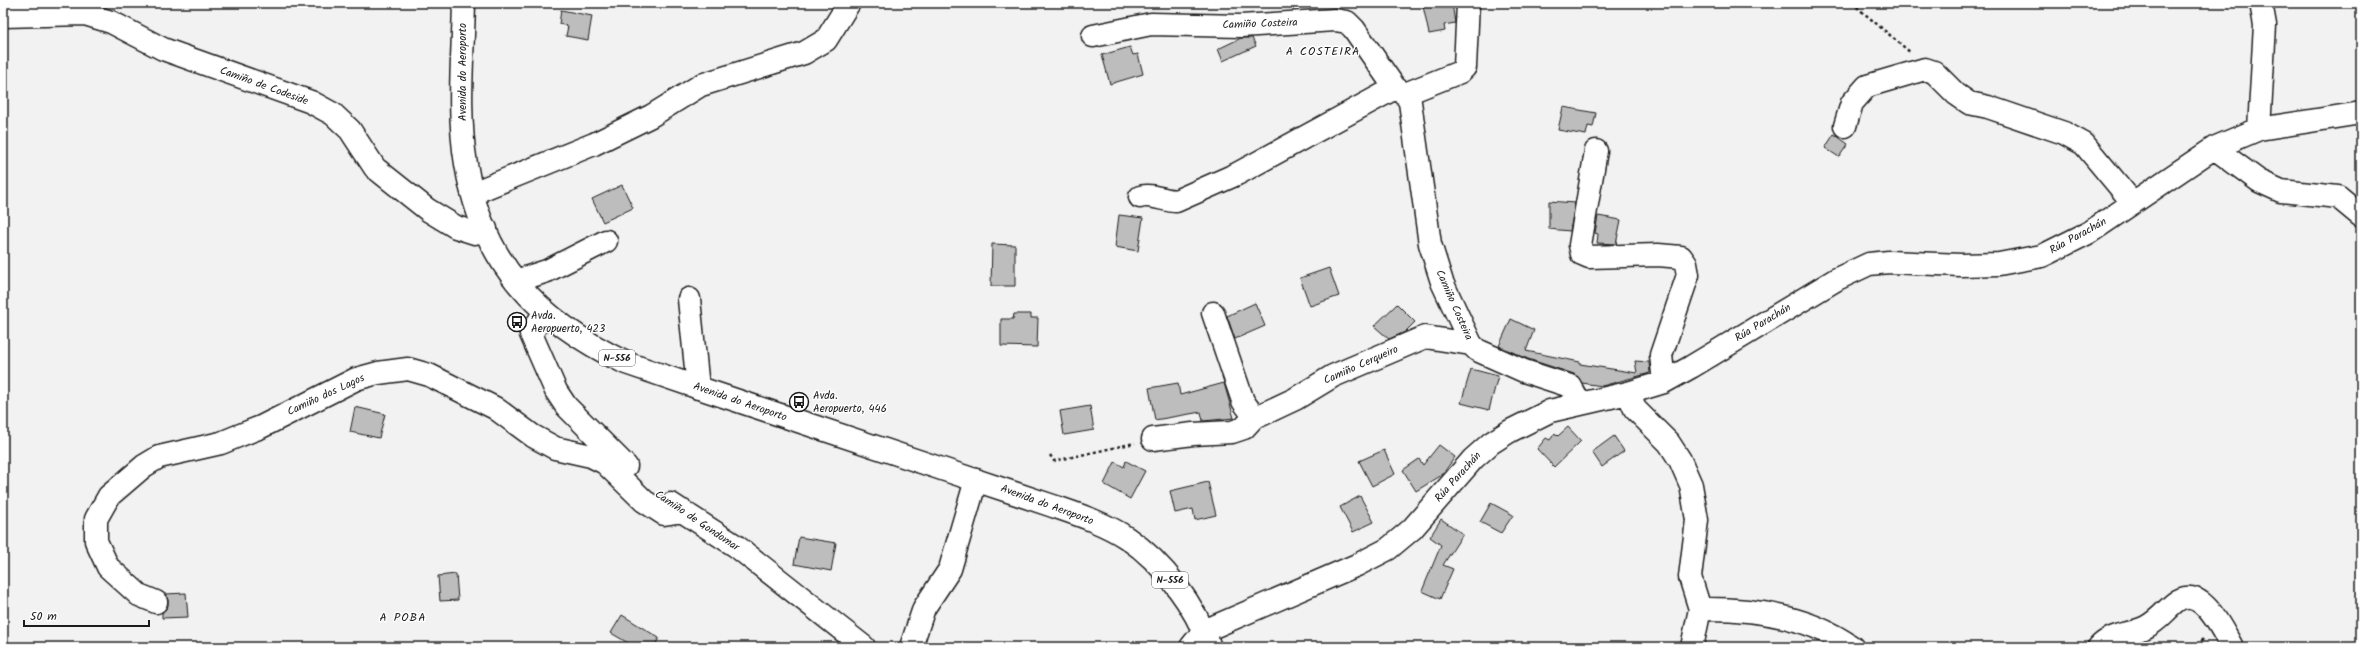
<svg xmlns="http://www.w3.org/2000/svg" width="2364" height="650" font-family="Kalam,sans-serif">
  <rect width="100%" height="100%" fill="#f2f2f2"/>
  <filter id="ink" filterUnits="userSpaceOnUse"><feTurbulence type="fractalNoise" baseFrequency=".025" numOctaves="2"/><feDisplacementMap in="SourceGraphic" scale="8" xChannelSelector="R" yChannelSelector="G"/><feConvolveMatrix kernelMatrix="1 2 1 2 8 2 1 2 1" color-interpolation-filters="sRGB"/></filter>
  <g filter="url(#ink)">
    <path fill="#bdbdbd" stroke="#1c1c1c" d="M 1438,3 L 1452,3 L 1455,23 L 1444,25 L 1445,31 L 1429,34 L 1423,6 Z
      M 561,10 L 592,16 L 588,40 L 566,36 L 568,26 L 559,24 Z
      M 1241,38 L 1252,38 L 1256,46 L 1223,61 L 1218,49 Z
      M 1130,47 L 1133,55 L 1138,54 L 1143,74 L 1110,84 L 1102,55 Z
      M 1563,107 L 1596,113 L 1593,127 L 1588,126 L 1586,135 L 1558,130 Z
      M 1834,134 L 1848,144 L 1839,157 L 1825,148 Z
      M 622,185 L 633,208 L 603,222 L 592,199 Z
      M 1549,201 L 1575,203 L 1570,231 L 1549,229 Z
      M 1119,215 L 1143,218 L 1138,251 L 1115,247 Z
      M 1598,216 L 1621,220 L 1616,244 L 1597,243 L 1598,234 L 1595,233 Z
      M 992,244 L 1015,245 L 1015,286 L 991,286 Z
      M 1329,268 L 1339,296 L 1310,306 L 1300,278 Z
      M 1255,303 L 1265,326 L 1235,339 L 1227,316 Z
      M 1397,304 L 1415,322 L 1405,332 L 1389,339 L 1374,326 Z
      M 1014,314 L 1031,314 L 1031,318 L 1038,318 L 1037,347 L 1001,346 L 1001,319 L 1013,319 Z
      M 1511,319 L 1534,330 L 1526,351 L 1580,362 L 1580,364 L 1637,373 L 1635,361 L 1649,362 L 1650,373 L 1602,386 L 1582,383 L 1574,374 L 1528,359 L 1499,346 Z
      M 1471,369 L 1498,376 L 1489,410 L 1461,403 Z
      M 1178,383 L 1180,395 L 1224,383 L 1234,418 L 1203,421 L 1201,412 L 1155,420 L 1149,388 Z
      M 1090,406 L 1094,430 L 1064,435 L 1060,411 Z
      M 355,407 L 385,414 L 379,438 L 350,432 Z
      M 1568,427 L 1581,441 L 1554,467 L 1537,449 L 1546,438 L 1550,440 L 1555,433 L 1558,436 Z
      M 1614,436 L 1624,451 L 1602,467 L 1592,452 Z
      M 1439,445 L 1455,457 L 1442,475 L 1416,491 L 1403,470 L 1419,459 L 1423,465 Z
      M 1384,450 L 1395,474 L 1372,486 L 1359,461 Z
      M 1126,461 L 1145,471 L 1130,499 L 1104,484 L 1115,462 L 1124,467 Z
      M 1208,482 L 1216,515 L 1195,520 L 1193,509 L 1175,513 L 1170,491 Z
      M 1360,496 L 1374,522 L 1353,532 L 1340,507 Z
      M 1491,503 L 1513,515 L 1501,533 L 1480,522 Z
      M 1441,519 L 1463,534 L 1443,565 L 1453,569 L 1440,599 L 1422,591 L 1441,545 L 1430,537 Z
      M 799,537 L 836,543 L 831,571 L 794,564 Z
      M 456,574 L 458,600 L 440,601 L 438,576 Z
      M 186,593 L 188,617 L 162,618 L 162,613 L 168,606 L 168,600 L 165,594 Z
      M 622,615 L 659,638 L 654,647 L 635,647 L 611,633 Z"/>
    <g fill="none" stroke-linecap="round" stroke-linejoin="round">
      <defs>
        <path id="minor" d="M 3,16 L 85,14 L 111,22 L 163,49 L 311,102 L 333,114 L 350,130 L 375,168 L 428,210 L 456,227 L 475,233 L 486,229
          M 1093,36 L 1151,24 L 1241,26 L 1335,20 L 1347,22 L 1354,29 L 1395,88 L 1405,94 L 1410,102 L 1430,244 L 1442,282 L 1471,344 L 1477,350 L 1524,371 L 1570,386 L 1579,403
          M 1405,94 L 1460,72 L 1465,67 L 1468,3
          M 1845,126 L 1852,103 L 1867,86 L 1925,69 L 1934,72 L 1956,94 L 1969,103 L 1988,107 L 2064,133 L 2084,144 L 2133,203
          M 2259,129 L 2265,25 L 2261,3
          M 2214,148 L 2259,181 L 2281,191 L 2338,197 L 2361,216
          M 1596,151 L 1580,245 L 1582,254 L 1589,257 L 1658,255 L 1681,257 L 1686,264 L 1688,275 L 1661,355 L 1664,382
          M 473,193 L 594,144 L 651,116 L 701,85 L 804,53 L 826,40 L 849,3
          M 1140,197 C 1150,193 1165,201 1176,201 L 1237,174 L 1395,88
          M 516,281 L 547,271 L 606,241
          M 689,299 L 698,388
          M 544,313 L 531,334 L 556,391 L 566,406 L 626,466
          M 1213,313 L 1243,401 C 1248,408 1251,415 1261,415 L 1295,399 L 1333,376 L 1425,337 L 1471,344
          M 1628,393 L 1635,409 L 1669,443 L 1680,460 L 1691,485 L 1697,520 L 1690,577 L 1700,609 L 1692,647
          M 1153,439 L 1193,434 L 1232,432 L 1244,428 L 1256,415
          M 671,504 L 736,546 L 864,647
          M 156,602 L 139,595 L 108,567 L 96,541 L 96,519 L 109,496 L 144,466 L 159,457 L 221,443 L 238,436 L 261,427 L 356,379 L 378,373 L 408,369 L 429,375 L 495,408 L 533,436 L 555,448 L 591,456 L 605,463 L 644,501 L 664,514 L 683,511
          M 1700,609 C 1752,608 1809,616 1852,647
          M 911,647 L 924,608 L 950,569 L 976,480
          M 1191,647 L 1204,631 L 1357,565 L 1388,549 L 1412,529 L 1473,459 L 1491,443 L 1510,431 L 1550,411 L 1628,393 L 1664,382 L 1691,367 L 1837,279 L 1869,264 L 1889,262 L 1961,265 L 1999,264 L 2042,256 L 2090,232 L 2214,148 L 2259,129 L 2361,113
          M 2099,647 C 2112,633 2130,635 2146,627 C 2158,621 2165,611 2175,603 C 2201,582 2222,630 2232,647"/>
        <path id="major" d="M 464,3 C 463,56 457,111 466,164 C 482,263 538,321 626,363 C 734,400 842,436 951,472 C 984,483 1017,494 1050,505 C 1076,514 1105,523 1127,538 C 1164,563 1195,606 1210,647"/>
      </defs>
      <use href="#minor" stroke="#1c1c1c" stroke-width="25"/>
      <use href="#major" stroke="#1c1c1c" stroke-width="25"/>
      <path stroke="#1c1c1c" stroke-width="2.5" stroke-dasharray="3 3" stroke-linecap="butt" d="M 1852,3 L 1911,53
        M 1050,455 L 1054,461 L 1135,443
        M 2199,647 L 2204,636"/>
      <use href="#minor" stroke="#fff" stroke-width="22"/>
      <use href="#major" stroke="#fff" stroke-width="22"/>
    </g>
  </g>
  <defs>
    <symbol id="bus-ring" viewBox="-11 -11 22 22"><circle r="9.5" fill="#fff" stroke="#1c1c1c" stroke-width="1.5"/><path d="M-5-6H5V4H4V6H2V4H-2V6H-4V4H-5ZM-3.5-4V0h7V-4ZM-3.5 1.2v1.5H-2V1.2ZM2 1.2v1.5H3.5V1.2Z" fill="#1c1c1c"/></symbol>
  </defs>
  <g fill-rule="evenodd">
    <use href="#bus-ring" x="506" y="311" width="22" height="22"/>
    <use href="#bus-ring" x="788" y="391" width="22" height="22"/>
  </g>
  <g text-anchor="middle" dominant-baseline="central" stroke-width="3" stroke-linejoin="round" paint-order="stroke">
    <g fill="#fff" stroke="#606060" stroke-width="1">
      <rect x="599" y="350" width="36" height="16" rx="3"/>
      <rect x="1152" y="572" width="36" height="16" rx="3"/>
    </g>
    <g font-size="10" font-weight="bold" fill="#1c1c1c">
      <text x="617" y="358">N-556</text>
      <text x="1170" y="580">N-556</text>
    </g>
    <g font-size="11" fill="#1c1c1c" stroke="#fff">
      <text transform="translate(1260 24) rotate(-2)">Camiño Costeira</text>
      <text transform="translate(463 72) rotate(-90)">Avenida do Aeroporto</text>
      <text transform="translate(264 86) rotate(20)">Camiño de Codeside</text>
      <text transform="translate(2078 236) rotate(-29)">Rúa Parachán</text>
      <text transform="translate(1454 305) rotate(66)">Camiño Costeira</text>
      <text transform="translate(1763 323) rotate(-31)">Rúa Parachán</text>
      <text transform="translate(1361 365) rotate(-24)">Camiño Cerqueiro</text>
      <text transform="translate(326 395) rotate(-25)">Camiño dos Lagos</text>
      <text transform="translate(740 402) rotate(19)">Avenida do Aeroporto</text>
      <text transform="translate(1458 477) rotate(-48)">Rúa Parachán</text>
      <text transform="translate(1047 505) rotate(20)">Avenida do Aeroporto</text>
      <text transform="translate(697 521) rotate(34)">Camiño de Gondomar</text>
    </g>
    <g font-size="11" fill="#1c1c1c" stroke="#fff" text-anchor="start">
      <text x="531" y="316">Avda.<tspan x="531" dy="13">Aeropuerto, 423</tspan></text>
      <text x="813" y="396">Avda.<tspan x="813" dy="13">Aeropuerto, 446</tspan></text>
    </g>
    <g font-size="12" letter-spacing="1" fill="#1c1c1c" stroke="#fff">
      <text x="1323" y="51">A COSTEIRA</text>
      <text x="403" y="617">A POBA</text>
    </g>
  </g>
  <rect width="2364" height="650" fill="none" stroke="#fff" stroke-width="16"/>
  <rect x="8" y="8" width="2348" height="634" fill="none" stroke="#1c1c1c" stroke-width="1.5" filter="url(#ink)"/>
  <path d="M24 620v6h125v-6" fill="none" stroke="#1c1c1c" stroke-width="2"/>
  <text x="30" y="620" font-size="12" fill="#1c1c1c" stroke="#ffffff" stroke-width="3" paint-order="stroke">50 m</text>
</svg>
